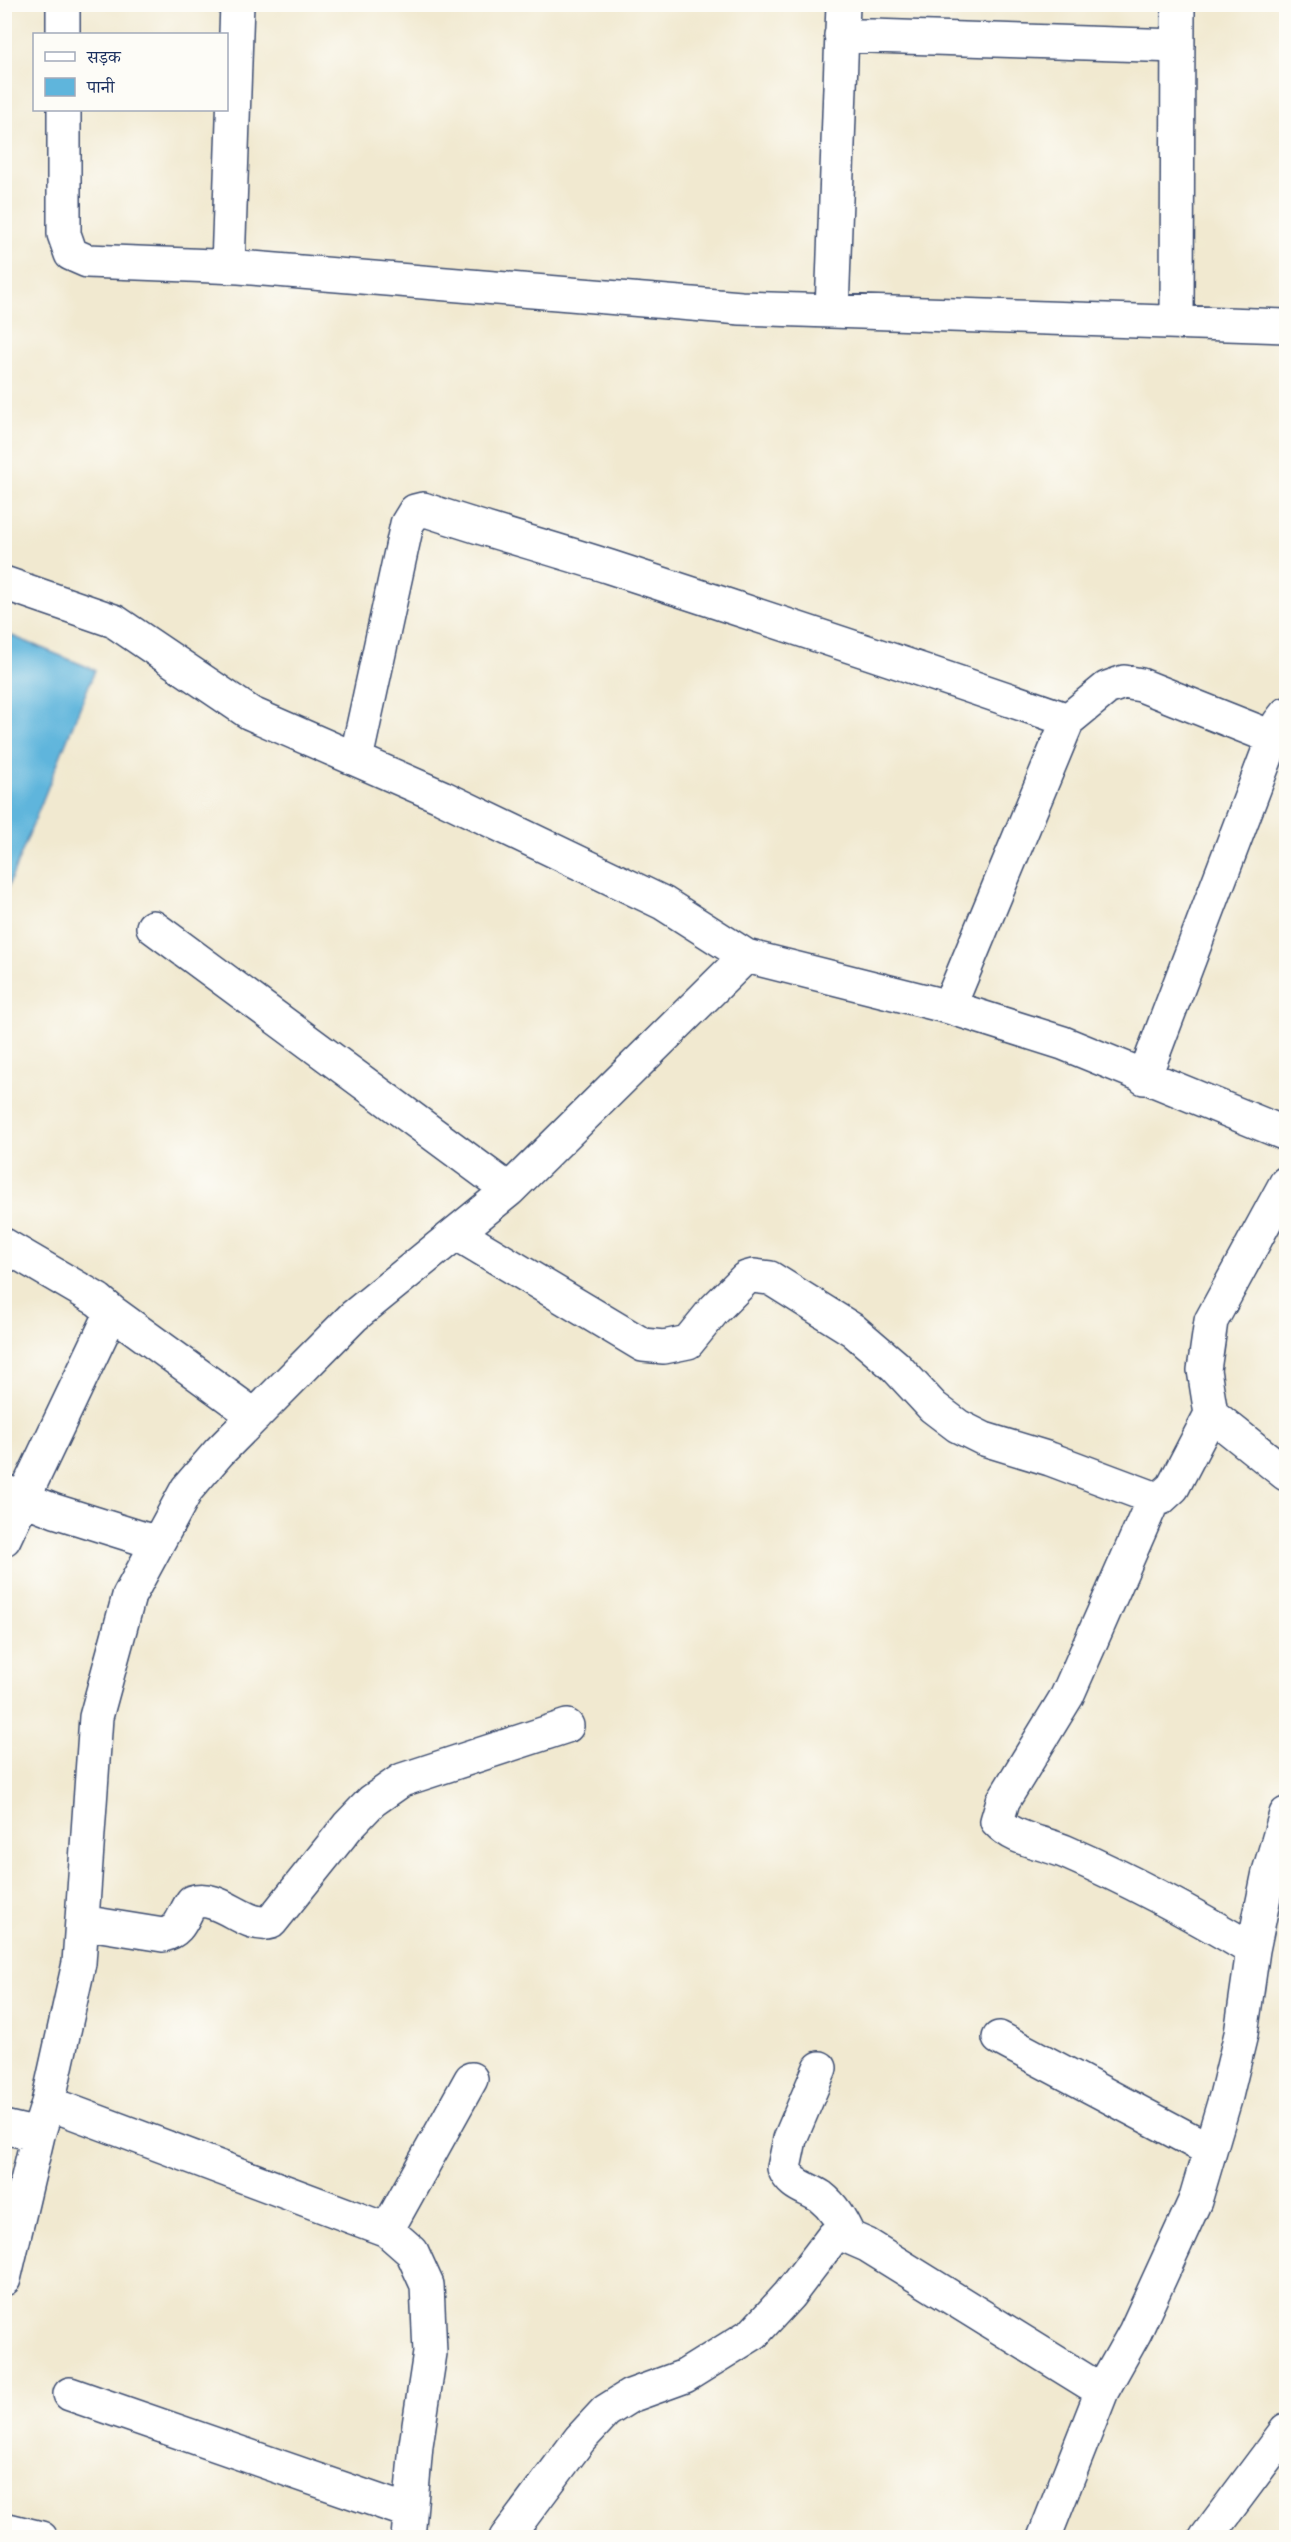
<svg xmlns="http://www.w3.org/2000/svg" width="1291" height="2542" font-family="Vollkorn,'Noto Serif Devanagari',serif">
  <rect width="100%" height="100%" fill="#fdfcf7"/>
  <filter id="ink" filterUnits="userSpaceOnUse"><feTurbulence type="fractalNoise" baseFrequency=".0167" numOctaves="2"/><feDisplacementMap in="SourceGraphic" scale="12" xChannelSelector="R" yChannelSelector="G"/><feConvolveMatrix kernelMatrix="1 2 1 2 8 2 1 2 1" color-interpolation-filters="sRGB"/></filter>
  <filter id="wash" filterUnits="userSpaceOnUse"><feTurbulence type="fractalNoise" baseFrequency=".008" numOctaves="4" result="noise"/><feDisplacementMap in="SourceGraphic" scale="24" xChannelSelector="R" yChannelSelector="G"/><feGaussianBlur stdDeviation="1.35" result="paint"/><feColorMatrix in="noise" values="0 0 0 0 0 0 0 0 0 0 0 0 0 0 0 0 0 1.4 0 .05"/><feComposite in="paint" operator="in"/></filter>
  <g filter="url(#wash)">
    <rect width="100%" height="100%" fill="#f1e9d0"/>
    <path fill="#5fb5dc" stroke="#3d729d" stroke-width="1.5" d="M 5,633 L 95,670 L 5,894 Z"/>
  </g>
  <g filter="url(#ink)">
    <g fill="none" stroke-linecap="round" stroke-linejoin="round">
      <defs>
        <path id="street" d="M 63,4 L 63,34
          M 841,35 L 1178,46
          M 64,110 L 64,234 L 71,254 L 87,261 L 239,267 L 741,308 L 1286,326
          M 228,266 L 237,4
          M 832,311 L 843,4
          M 1177,322 L 1178,4
          M 4,583 L 114,621 L 250,713 L 442,797 L 663,903 L 746,956 L 949,1007 L 1063,1043 L 1286,1134
          M 356,759 L 407,524 L 415,511 L 423,509 C 485,530 548,547 610,567 C 763,617 916,667 1068,720 L 1107,688 L 1124,682 L 1141,685 L 1274,738
          M 153,927 L 509,1190
          M 949,1007 L 1068,720
          M 1144,1078 L 1279,723 L 1286,714
          M 1286,1183 L 1211,1321 L 1204,1370 L 1211,1414 L 1286,1474
          M 456,1233 L 643,1345 L 664,1347 L 688,1342 L 714,1310 L 746,1278 L 753,1276 L 770,1278 L 853,1330 L 895,1366 L 933,1407 L 958,1426 L 984,1439 L 1050,1459 L 1154,1498 L 1161,1498 L 1173,1487 L 1211,1414
          M 4,1245 L 98,1300 L 112,1312 L 4,1539
          M 112,1312 L 255,1416
          M 4,1491 L 55,1511 L 157,1543
          M 1154,1498 L 1067,1696 L 1003,1801 L 997,1821 C 1015,1841 1044,1842 1068,1853 C 1132,1881 1193,1914 1253,1950
          M 82,1922 L 163,1935 C 182,1931 182,1916 192,1902 C 220,1893 246,1930 271,1922 L 348,1826 L 372,1801 L 402,1780 L 567,1726
          M 999,2038 L 1210,2150
          M 820,2068 L 790,2139 L 784,2168 C 792,2187 806,2187 821,2197 C 834,2207 843,2223 849,2237
          M 48,2103 L 387,2230 L 412,2252 L 427,2285 L 430,2353 L 416,2445 L 408,2538
          M 4,2127 L 38,2135
          M 387,2230 L 471,2079
          M 4,2279 L 38,2135 L 48,2103 L 79,1963 L 96,1717 L 129,1596 L 187,1489 L 219,1452 L 354,1316 L 509,1190 L 746,956
          M 70,2394 L 410,2512
          M 4,2529 L 41,2538
          M 506,2538 L 580,2439 L 606,2411 L 630,2396 L 685,2376 L 754,2333 L 789,2295 L 833,2237 L 844,2235 L 867,2245 L 1102,2391
          M 1044,2538 L 1102,2391 L 1135,2332 L 1195,2201 L 1226,2096 L 1241,2034 L 1253,1950 L 1269,1872 L 1286,1814
          M 1206,2538 L 1286,2431"/>
      </defs>
      <use href="#street" stroke="#3b4b6f" stroke-width="36"/>
      <use href="#street" stroke="#fff" stroke-width="33"/>
    </g>
  </g>
  <rect width="1291" height="2542" fill="none" stroke="#fdfcf7" stroke-width="24"/>
  <rect x="33" y="33" width="195" height="78" fill="#fdfcf7" stroke="#a3aaba" stroke-width="1.5"/>
  <rect x="45" y="52" width="30" height="9" fill="#ffffff" stroke="#a3aaba" stroke-width="1.5"/>
  <text x="87" y="63" font-size="18" fill="#1b2f5e">सड़क</text>
  <rect x="45" y="78" width="30" height="18" fill="#5fb5dc" stroke="#a3aaba" stroke-width="1.5"/>
  <text x="87" y="93" font-size="18" fill="#1b2f5e">पानी</text>
</svg>
